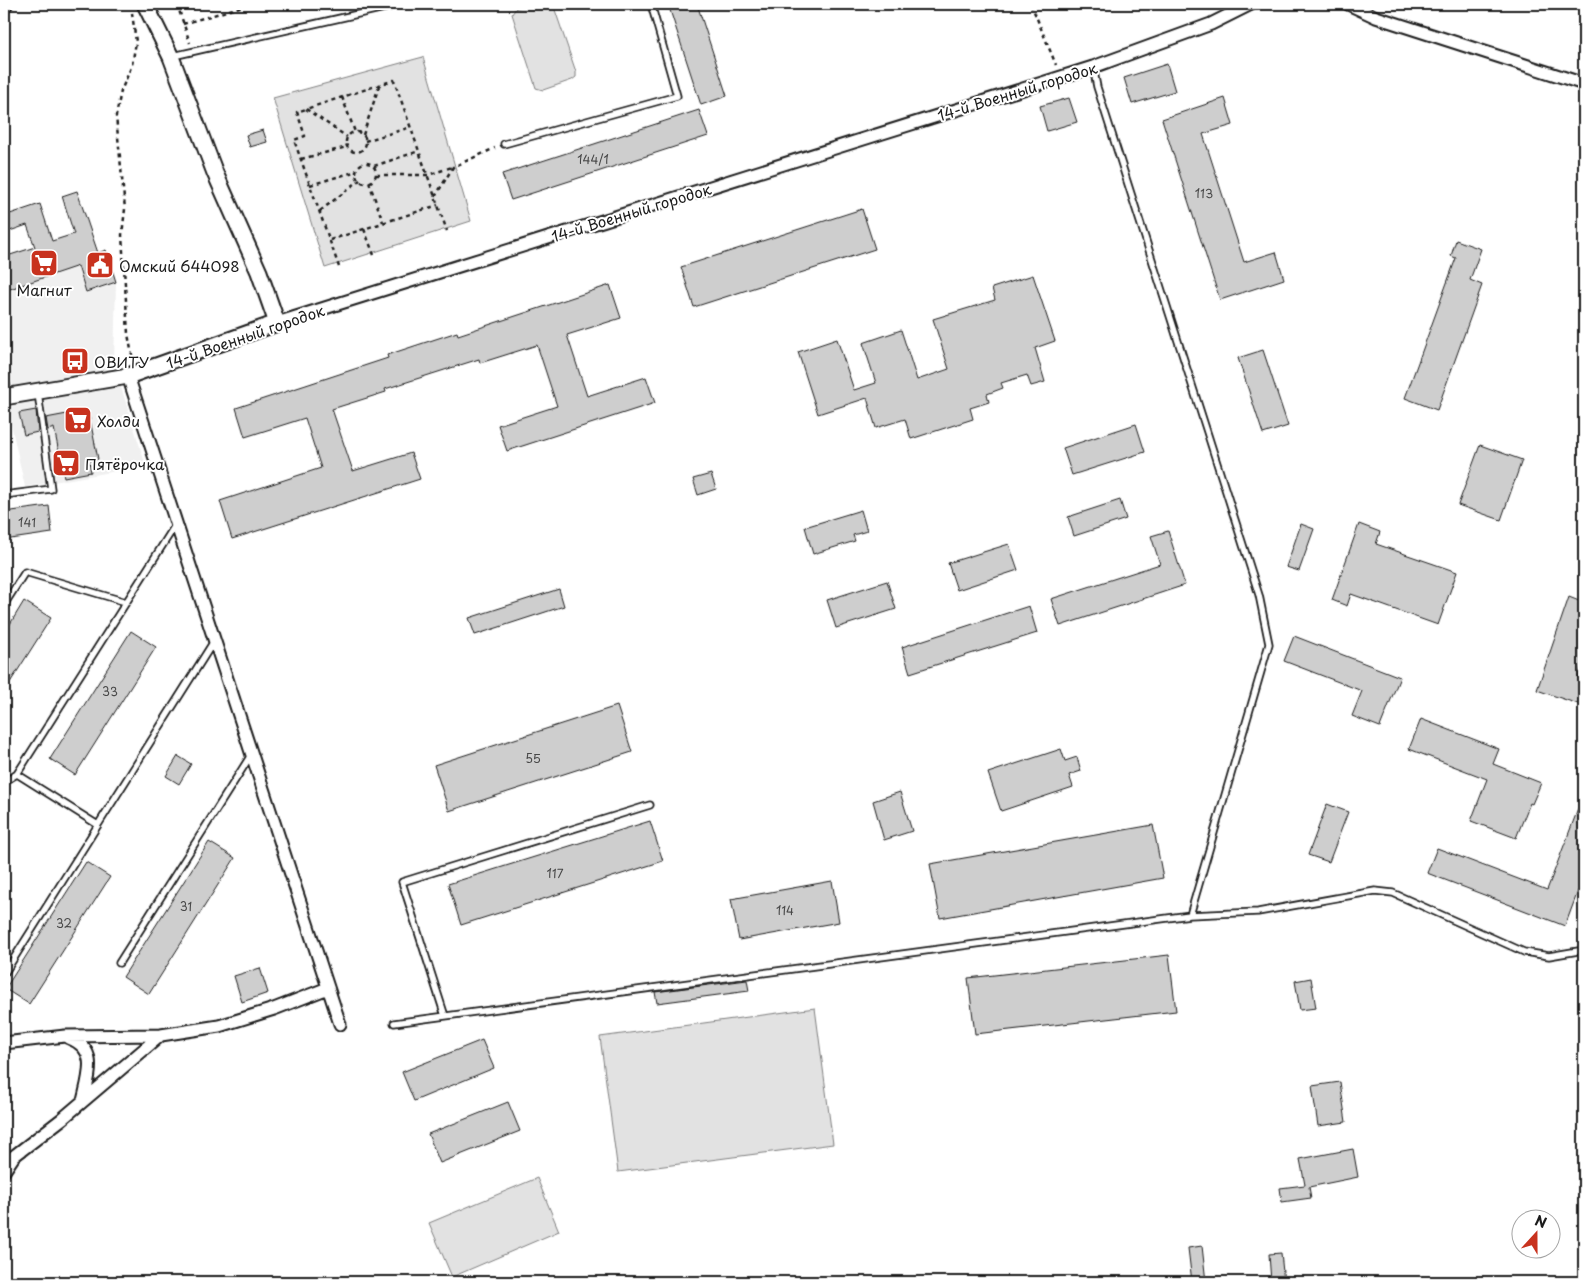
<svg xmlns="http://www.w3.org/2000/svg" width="1588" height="1286" font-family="'Playpen Sans',sans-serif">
  <rect width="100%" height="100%" fill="#fff"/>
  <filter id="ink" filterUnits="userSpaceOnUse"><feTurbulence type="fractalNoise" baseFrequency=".02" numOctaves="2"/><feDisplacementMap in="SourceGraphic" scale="10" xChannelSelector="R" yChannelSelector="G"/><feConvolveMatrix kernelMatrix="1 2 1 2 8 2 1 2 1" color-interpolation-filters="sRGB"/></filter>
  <g filter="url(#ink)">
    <path fill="#f0f0f0" d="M 77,191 L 97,252 L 106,250 L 116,282 L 114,365 L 146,466 L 25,487 L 4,393 L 4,257 L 74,234 L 62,196 Z"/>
    <path fill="#e2e2e2" stroke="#7f7f7f" d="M 529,4 L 553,4 L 576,72 L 576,77 L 572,80 L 543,90 L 536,88 L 512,14 L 516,8 Z
      M 423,57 L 471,221 L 325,268 L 273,98 Z
      M 815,1008 L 833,1144 L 618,1172 L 600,1037 Z
      M 537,1178 L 559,1231 L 452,1277 L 429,1223 Z"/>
    <path fill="#cecece" stroke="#1c1c1c" d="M 668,4 L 697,4 L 727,96 L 701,105 Z
      M 1167,64 L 1175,91 L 1132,104 L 1124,78 Z
      M 1069,98 L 1077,122 L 1047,131 L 1040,106 Z
      M 1225,98 L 1233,125 L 1203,134 L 1244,262 L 1276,252 L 1284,279 L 1220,300 L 1162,119 Z
      M 699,110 L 708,136 L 511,200 L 502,174 Z
      M 263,130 L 267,142 L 250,147 L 246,135 Z
      M 77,191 L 98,253 L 106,250 L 116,282 L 86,292 L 78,266 L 4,291 L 4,257 L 35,247 L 27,225 L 4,233 L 4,216 L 40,204 L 52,241 L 74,234 L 62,196 Z
      M 862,209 L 875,249 L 694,307 L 681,267 Z
      M 1456,240 L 1481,249 L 1470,280 L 1482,285 L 1437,410 L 1405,398 L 1456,258 L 1451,256 Z
      M 1033,275 L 1055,341 L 1035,348 L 1045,382 L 1031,386 L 1027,375 L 1001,383 L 1003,388 L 987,394 L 989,402 L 970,408 L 973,419 L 911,439 L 905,419 L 876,428 L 867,398 L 818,414 L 798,352 L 837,339 L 854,390 L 876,383 L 863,343 L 901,330 L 917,380 L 949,369 L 933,319 L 995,300 L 992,288 Z
      M 610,285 L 621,318 L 567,335 L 587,396 L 646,377 L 655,403 L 507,451 L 498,425 L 557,406 L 537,345 L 480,363 L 479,359 L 385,389 L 386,392 L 332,409 L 353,471 L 411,453 L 420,479 L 232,539 L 220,501 L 321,468 L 305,418 L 245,437 L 236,408 L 388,358 L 387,355 L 457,332 L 458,335 Z
      M 1263,350 L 1288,426 L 1263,434 L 1238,358 Z
      M 36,410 L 38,432 L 24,435 L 19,413 Z
      M 88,410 L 98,459 L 89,461 L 91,472 L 64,477 L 54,428 L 48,430 L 46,418 Z
      M 1136,424 L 1145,452 L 1072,475 L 1063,448 Z
      M 1480,445 L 1522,460 L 1501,520 L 1458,505 Z
      M 711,474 L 716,489 L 698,495 L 693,479 Z
      M 1120,500 L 1126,519 L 1074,536 L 1068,517 Z
      M 49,506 L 52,533 L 4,540 L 4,512 Z
      M 861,510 L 867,531 L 853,535 L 855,541 L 813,554 L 805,527 Z
      M 1301,524 L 1314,529 L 1299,571 L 1286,567 Z
      M 1359,524 L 1380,532 L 1376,544 L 1457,572 L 1438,625 L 1351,594 L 1347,606 L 1332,600 Z
      M 1168,531 L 1185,585 L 1060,626 L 1051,599 L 1160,564 L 1151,536 Z
      M 1009,544 L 1018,570 L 957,590 L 948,563 Z
      M 887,581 L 896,609 L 836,628 L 827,600 Z
      M 559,589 L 564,606 L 475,635 L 469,618 Z
      M 1569,597 L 1584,603 L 1584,659 L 1578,678 L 1584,680 L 1584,706 L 1537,690 Z
      M 24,601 L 51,618 L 4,692 L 4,634 Z
      M 1029,606 L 1037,633 L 910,673 L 902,647 Z
      M 131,631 L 156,647 L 75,775 L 50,759 Z
      M 1294,636 L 1400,677 L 1380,727 L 1352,716 L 1362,691 L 1284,661 Z
      M 617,706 L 632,752 L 449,811 L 434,765 Z
      M 1421,719 L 1499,749 L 1493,764 L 1541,783 L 1532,804 L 1530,803 L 1516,838 L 1471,821 L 1487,779 L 1409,749 Z
      M 1061,749 L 1065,761 L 1077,757 L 1081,771 L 1069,775 L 1073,787 L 1001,811 L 988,773 Z
      M 178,756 L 191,764 L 179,784 L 166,776 Z
      M 900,792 L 912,831 L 884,840 L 873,801 Z
      M 1583,796 L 1584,875 L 1565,926 L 1427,873 L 1437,848 L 1547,890 Z
      M 1327,804 L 1348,812 L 1329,862 L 1308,855 Z
      M 650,821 L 663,861 L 461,925 L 448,884 Z
      M 1153,825 L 1163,878 L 940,918 L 930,864 Z
      M 209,842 L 235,858 L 149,994 L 123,977 Z
      M 86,862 L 110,877 L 29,1004 L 5,989 Z
      M 832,881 L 839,922 L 739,940 L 731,899 Z
      M 1169,955 L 1176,1011 L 975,1034 L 968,978 Z
      M 260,968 L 268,993 L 242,1002 L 234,976 Z
      M 1311,978 L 1316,1008 L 1300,1010 L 1295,981 Z
      M 747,980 L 749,991 L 657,1003 L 655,992 Z
      M 482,1040 L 494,1068 L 414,1101 L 402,1072 Z
      M 1340,1082 L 1346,1122 L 1318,1126 L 1312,1086 Z
      M 508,1102 L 520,1131 L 440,1163 L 428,1134 Z
      M 1353,1149 L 1358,1177 L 1309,1187 L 1311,1198 L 1282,1202 L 1280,1188 L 1305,1185 L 1300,1159 Z
      M 1202,1246 L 1206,1282 L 1192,1282 L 1188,1248 Z
      M 1281,1253 L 1284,1282 L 1271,1282 L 1269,1254 Z"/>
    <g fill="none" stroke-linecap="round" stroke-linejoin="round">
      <defs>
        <path id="service" d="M 173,56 L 402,4
          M 1093,67 L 1097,87 L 1259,595 L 1269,644 L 1190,915
          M 504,144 L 677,96 L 651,4
          M 4,378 L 9,395
          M 4,495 L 51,489 L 38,393
          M 4,605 L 25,572 L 126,602
          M 17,774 L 98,825
          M 4,782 L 17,774 L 176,524
          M 119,963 L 251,755
          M 4,974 L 214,641
          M 445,1016 L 402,882 L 650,805
          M 394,1023 L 1190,915 L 1258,912 L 1375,891 L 1393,893 L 1524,952 L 1549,956 L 1584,950"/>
        <path id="minor" d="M 1348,4 L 1376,17 L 1584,84
          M 4,5 L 7,4
          M 277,323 L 1093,67 L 1211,24 L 1251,4
          M 128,376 L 340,1024
          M 69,1038 C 99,1049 89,1075 83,1101
          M 4,1043 L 65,1036 L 161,1035 L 219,1026 L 274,1009 L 328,988
          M 4,1171 L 14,1156 L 62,1119 L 161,1035"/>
        <path id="tertiary" d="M 4,397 L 128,376 L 277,323 L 259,272 L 215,173 L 171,57 L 145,4"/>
      </defs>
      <use href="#service" stroke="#1c1c1c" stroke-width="9"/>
      <use href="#minor" stroke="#1c1c1c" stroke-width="15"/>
      <use href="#tertiary" stroke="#1c1c1c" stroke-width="19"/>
      <path stroke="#1c1c1c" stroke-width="2.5" stroke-dasharray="4 4" stroke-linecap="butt" d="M 177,4 L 190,43
        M 1031,4 L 1056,65
        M 132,13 L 136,42 L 132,65 L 121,91 L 116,116 L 125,209 L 122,235 L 128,334 L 133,360
        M 183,24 L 250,4
        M 342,97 L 355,132
        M 306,109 L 347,137
        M346 142a10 10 0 1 1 20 0a10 10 0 1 1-20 0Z
        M 363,135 L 379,86
        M 365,141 L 411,127
        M 301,159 L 347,147
        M356 173a10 10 0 1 1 20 0a10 10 0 1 1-20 0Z
        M 374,166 L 419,151
        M 376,175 L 428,175 L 452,167
        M 369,182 L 383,222
        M 310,185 L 357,171
        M 435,197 L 453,167 L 495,148
        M 320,211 L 360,180
        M 364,229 L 374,255
        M 330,240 L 438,205
        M 339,267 L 294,140 L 305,136 L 297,112 L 394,80 L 447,231"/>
      <use href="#service" stroke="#fff" stroke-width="5.5"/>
      <use href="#minor" stroke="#fff" stroke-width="11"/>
      <use href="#tertiary" stroke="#fff" stroke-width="15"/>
    </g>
  </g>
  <defs>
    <symbol id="supermarket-square" viewBox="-11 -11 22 22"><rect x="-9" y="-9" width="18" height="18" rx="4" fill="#c8321e" stroke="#fff"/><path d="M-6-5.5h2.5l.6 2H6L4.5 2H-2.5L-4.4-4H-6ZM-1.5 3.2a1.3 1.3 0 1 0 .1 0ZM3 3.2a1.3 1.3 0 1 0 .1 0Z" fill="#fff"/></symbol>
    <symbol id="civic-square" viewBox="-11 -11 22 22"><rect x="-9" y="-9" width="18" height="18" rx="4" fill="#c8321e" stroke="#fff"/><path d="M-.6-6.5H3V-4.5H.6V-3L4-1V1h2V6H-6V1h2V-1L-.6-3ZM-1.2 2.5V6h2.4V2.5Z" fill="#fff"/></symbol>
    <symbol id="bus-square" viewBox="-11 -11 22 22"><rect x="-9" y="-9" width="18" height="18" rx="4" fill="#c8321e" stroke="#fff"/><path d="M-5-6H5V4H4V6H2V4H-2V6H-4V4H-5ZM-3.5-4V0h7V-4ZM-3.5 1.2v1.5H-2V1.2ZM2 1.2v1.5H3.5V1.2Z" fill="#fff"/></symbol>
  </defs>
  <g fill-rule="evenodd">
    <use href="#supermarket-square" x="28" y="247" width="32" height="32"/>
    <use href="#civic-square" x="84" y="249" width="32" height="32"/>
    <use href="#bus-square" x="59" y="345" width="32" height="32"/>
    <use href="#supermarket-square" x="62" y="404" width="32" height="32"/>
    <use href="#supermarket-square" x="50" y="447" width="32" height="32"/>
  </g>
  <g text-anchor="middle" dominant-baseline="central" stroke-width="4" stroke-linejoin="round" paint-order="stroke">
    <g font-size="12" fill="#484848">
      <text x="593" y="159">144/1</text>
      <text x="1204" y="193">113</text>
      <text x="27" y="522">141</text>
      <text x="110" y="691">33</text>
      <text x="533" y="758">55</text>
      <text x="555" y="873">117</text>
      <text x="186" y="906">31</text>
      <text x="785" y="910">114</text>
      <text x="64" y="923">32</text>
    </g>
    <g font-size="15" fill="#1c1c1c" stroke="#fff">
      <text transform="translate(1017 91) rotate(-17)">14-й Военный городок</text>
      <text transform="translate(631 212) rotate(-17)">14-й Военный городок</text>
      <text transform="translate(245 336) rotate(-19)">14-й Военный городок</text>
    </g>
    <g font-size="15" fill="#1c1c1c" stroke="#fff" text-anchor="start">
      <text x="119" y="265">Омский 644098</text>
      <text x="44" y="289" text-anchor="middle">Магнит</text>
      <text x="94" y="361">ОВИТУ</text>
      <text x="97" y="420">Холди</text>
      <text x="85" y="463">Пятёрочка</text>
    </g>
  </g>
  <rect width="1588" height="1286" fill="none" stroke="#fff" stroke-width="20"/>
  <rect x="10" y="10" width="1568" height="1266" fill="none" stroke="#1c1c1c" stroke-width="2" filter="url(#ink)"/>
  <g transform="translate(1536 1234) rotate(21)"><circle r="24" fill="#ffffff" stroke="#a4a4a4"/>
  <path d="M0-4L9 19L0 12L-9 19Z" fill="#c8321e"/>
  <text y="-8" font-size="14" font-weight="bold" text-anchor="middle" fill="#1c1c1c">N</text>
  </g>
</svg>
